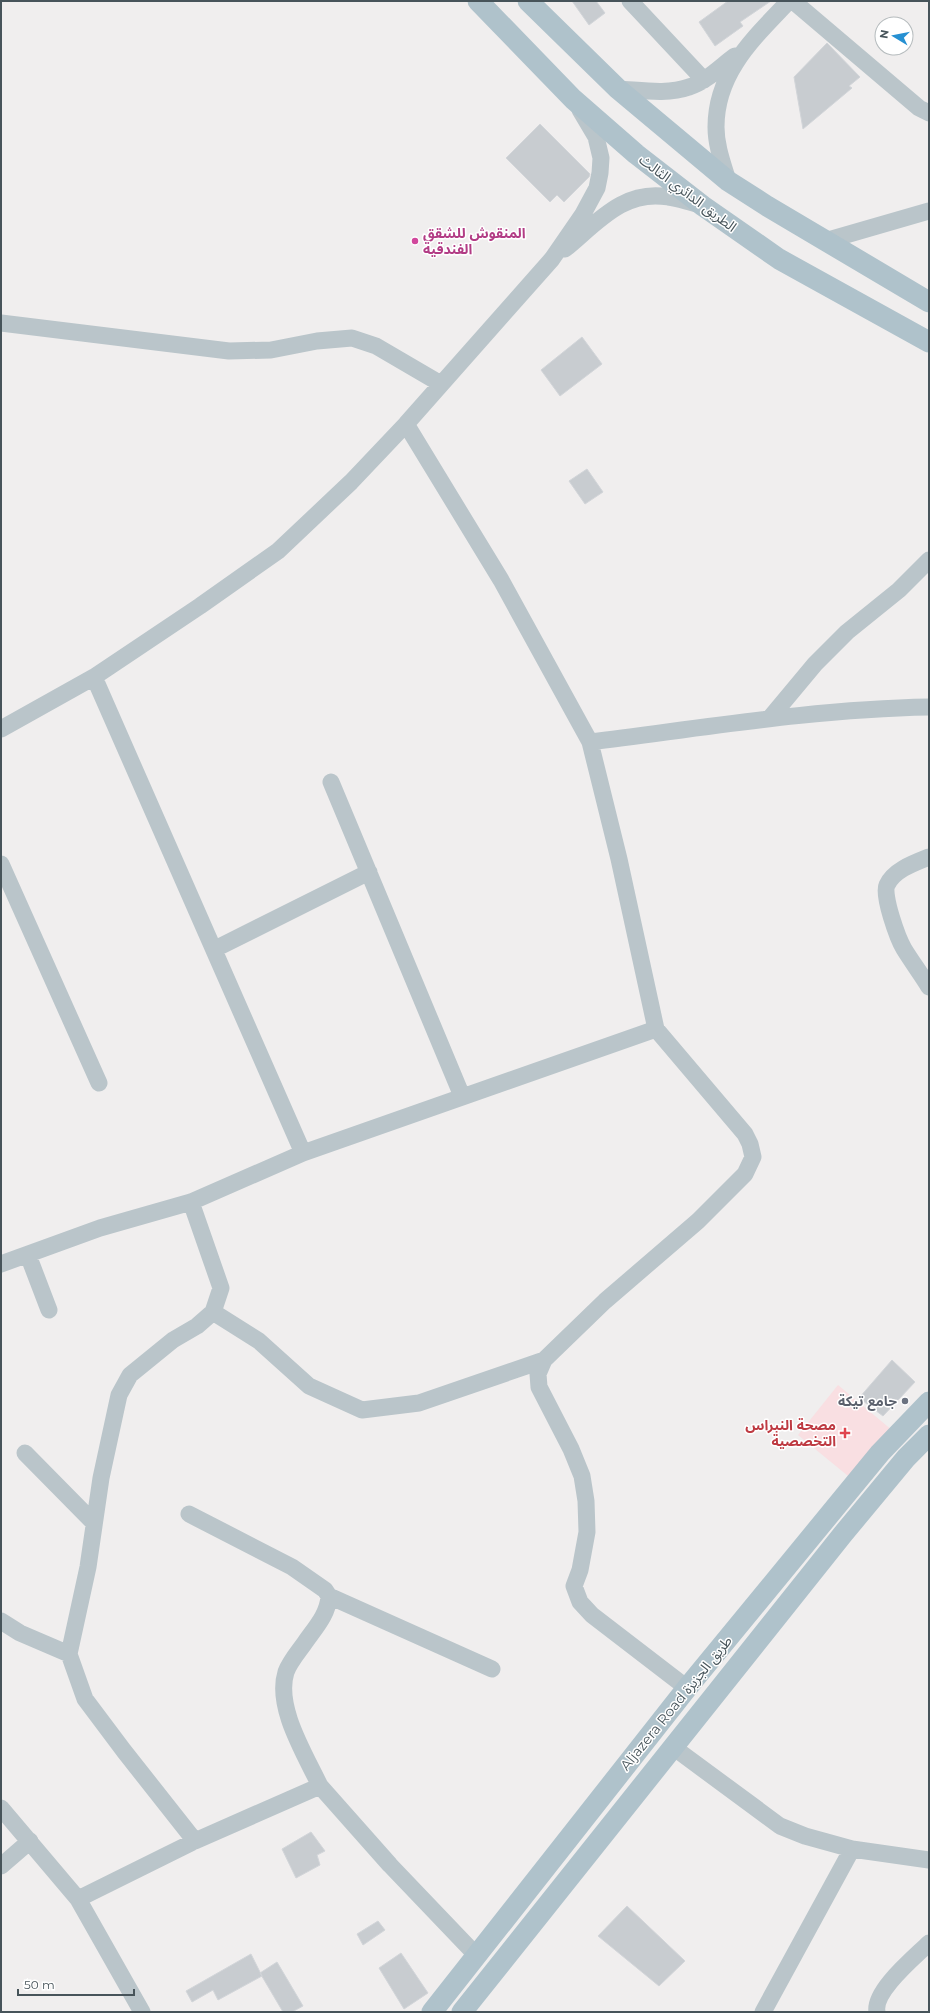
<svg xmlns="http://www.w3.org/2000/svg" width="930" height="2013" font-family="Montserrat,'Noto Sans Arabic',sans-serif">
  <rect width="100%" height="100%" fill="#f0eeee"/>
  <path fill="#f9dfe2" d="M 838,1385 L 893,1431 L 853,1480 L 798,1435 Z"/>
  <path fill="#c8ccd0" stroke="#d2d5d9" d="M 572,1 L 596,1 L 605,13 L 589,25 Z
    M 728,1 L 771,1 L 740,22 L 743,26 L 715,46 L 699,22 Z
    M 827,43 L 860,77 L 849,86 L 852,88 L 803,129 L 794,77 Z
    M 540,124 L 590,174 L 589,177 L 564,202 L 557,195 L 550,202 L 506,158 Z
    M 582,337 L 602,364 L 560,396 L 541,370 Z
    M 587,469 L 603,492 L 585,504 L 569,481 Z
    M 892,1360 L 915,1382 L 883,1416 L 859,1398 Z
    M 311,1832 L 325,1851 L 317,1855 L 320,1865 L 296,1878 L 282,1849 Z
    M 627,1906 L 685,1961 L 659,1986 L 598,1936 Z
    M 378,1921 L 385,1930 L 363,1945 L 357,1934 Z
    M 401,1953 L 428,1993 L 404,2009 L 379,1968 Z
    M 251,1954 L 262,1976 L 218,2000 L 213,1990 L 192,2002 L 186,1991 Z
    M 277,1962 L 303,2006 L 292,2012 L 283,2012 L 260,1973 Z"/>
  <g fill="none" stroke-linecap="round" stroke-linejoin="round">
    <path stroke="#bac5ca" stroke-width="17" d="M 630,1 L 704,80
      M 793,1 L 919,108 L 929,113
      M 618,89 C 640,90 667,95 689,87 C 706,82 721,66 735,56
      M 728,181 C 723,164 716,146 716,127 C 716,72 754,38 789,1
      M 825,241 L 929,211
      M 565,249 C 596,224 623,189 668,197 C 678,198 688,202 698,204
      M 1,323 L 229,351 L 271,350 L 317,341 L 352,338 L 376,346 L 441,384
      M 406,424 L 501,580 L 590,742 L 619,859 L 656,1029 L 745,1134 L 750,1144 L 753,1157 L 745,1174 L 698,1221 L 605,1301 L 544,1360 L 538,1374 L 539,1387 L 571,1449 L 582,1476 L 586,1501 L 587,1532 L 580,1570 L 574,1586 L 580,1602 L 592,1615 L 687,1688
      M 94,677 L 303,1153
      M 770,718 L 815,664 L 847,632 L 899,590 L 929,560
      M 1,729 L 94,677 L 200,606 L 278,551 L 351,482 L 406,424 L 552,259 L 583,214 L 597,188 L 600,173 L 601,158 L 596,137 L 580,110
      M 590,742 C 703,728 815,709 929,707
      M 331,782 L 462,1096
      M 929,857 C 914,863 894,870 887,885 C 882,895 898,939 904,949 C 912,962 921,974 929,987
      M 1,864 L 99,1083
      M 215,949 L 369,872
      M 191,1202 L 221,1288 L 213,1312 L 197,1326 L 173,1340 L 130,1375 L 119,1395 L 101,1478 L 88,1567 L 69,1654 L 85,1699 L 124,1751 L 195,1841
      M 28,1255 L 49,1310
      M 1,1264 L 100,1228 L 191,1202 L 303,1153 L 656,1029
      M 213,1312 L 259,1341 L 309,1386 L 362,1410 L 419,1403 L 544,1360
      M 25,1453 L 94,1523
      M 189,1514 L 292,1567 L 325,1590 L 329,1596 L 492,1669
      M 1,1621 L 20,1633 L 69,1654
      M 673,1747 L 780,1826 L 805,1836 L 852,1849 L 929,1860
      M 320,1786 C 305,1754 275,1707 286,1672 C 290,1661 300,1650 306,1641 C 316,1627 328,1614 329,1596
      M 1,1808 L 78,1899 L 142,2012
      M 1,1866 L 30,1841
      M 78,1899 L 195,1841 L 320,1786 L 390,1865 L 476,1955
      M 763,2012 L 852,1849
      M 877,2012 C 873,1991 915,1957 929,1943"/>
    <path stroke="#afc2cb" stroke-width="21" d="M 478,1 L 573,99 L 636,154 L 703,206 L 779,259 L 929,342
      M 528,1 L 618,89 L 728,181 L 767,206 L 929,302
      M 432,2012 L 687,1688 L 880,1453 L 929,1402
      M 462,2012 L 843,1534 L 906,1458 L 929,1435"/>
  </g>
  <circle fill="#d1479c" stroke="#fff" stroke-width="1.5" cx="415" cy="241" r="4"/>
  <circle fill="#6b7280" stroke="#fff" stroke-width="1.5" cx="905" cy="1401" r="4"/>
  <path fill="#e0444e" stroke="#fff" stroke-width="1.5" d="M843 1427h4v4h4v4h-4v4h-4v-4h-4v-4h4z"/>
  <g text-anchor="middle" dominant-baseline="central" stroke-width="3" stroke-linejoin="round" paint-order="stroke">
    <g font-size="14" fill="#47545a" stroke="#fff">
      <text transform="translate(688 193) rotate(37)">الطريق الدائري الثالث</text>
      <text transform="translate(676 1703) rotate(-51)">Aljazera Road طريق الجزيزة</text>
    </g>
    <g font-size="14" font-weight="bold" fill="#b23c85" stroke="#fff" text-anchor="start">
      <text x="423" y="233">المنقوش للشقق<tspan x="423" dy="16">الفندقية</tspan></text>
    </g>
    <g font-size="14" font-weight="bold" fill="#5b616d" stroke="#fff" text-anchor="end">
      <text x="897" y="1401">جامع تيكة</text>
    </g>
    <g font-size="14" font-weight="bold" fill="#be3a42" stroke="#fff" text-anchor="end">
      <text x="836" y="1425">مصحة النبراس<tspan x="836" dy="16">التخصصية</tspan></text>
    </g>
  </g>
  <rect width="930" height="2013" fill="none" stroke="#47545a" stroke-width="4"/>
  <g transform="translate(894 36) rotate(280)"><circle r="19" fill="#ffffff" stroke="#b5bbbd"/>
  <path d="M0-3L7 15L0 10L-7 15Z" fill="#2690d2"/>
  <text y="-6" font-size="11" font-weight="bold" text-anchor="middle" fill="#47545a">N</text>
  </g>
  <path d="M18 1989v6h116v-6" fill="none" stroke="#47545a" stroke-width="2"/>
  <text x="24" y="1989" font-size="12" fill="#47545a" stroke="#ffffff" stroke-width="3" paint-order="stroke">50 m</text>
</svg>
